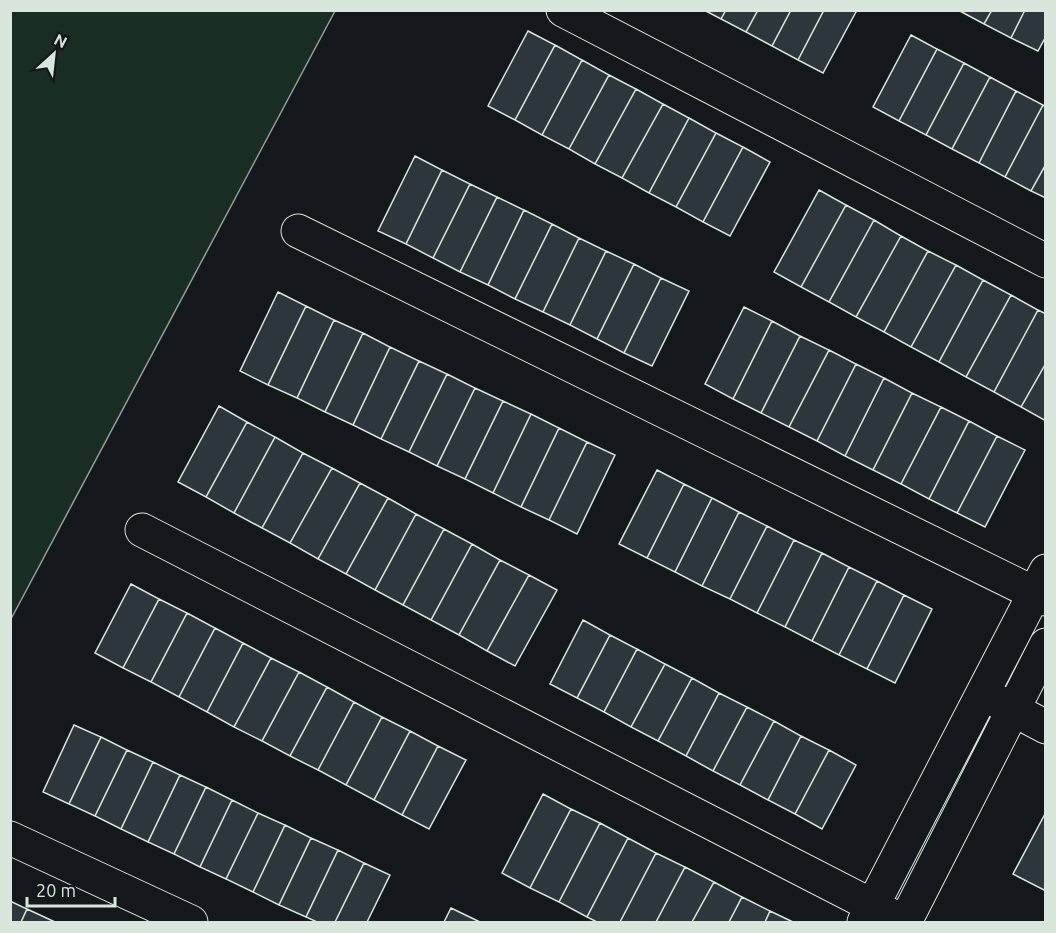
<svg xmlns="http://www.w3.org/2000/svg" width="1056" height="933" font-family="Ubuntu,sans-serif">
  <rect width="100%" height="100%" fill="#14181c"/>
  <path fill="#1a2d24" stroke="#939e99" stroke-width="1.5" d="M 11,10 L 335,11 L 11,619 L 10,11 Z"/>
  <path fill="#2c363c" stroke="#d8e6dc" stroke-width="1.5" d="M 704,10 L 726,10 L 721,19 Z
    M 726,10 L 758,10 L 746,32 L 721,19 Z
    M 758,10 L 791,10 L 772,46 L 746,32 Z
    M 791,10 L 824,10 L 798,60 L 772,46 Z
    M 824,10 L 857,10 L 823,73 L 798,60 Z
    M 958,10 L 992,10 L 984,24 Z
    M 992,10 L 1025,10 L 1011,38 L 984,24 Z
    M 1025,10 L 1046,10 L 1046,36 L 1038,51 L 1011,38 Z
    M 528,31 L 555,45 L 515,120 L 488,106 Z
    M 911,35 L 937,49 L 899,121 L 873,107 Z
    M 555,45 L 582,60 L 542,135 L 515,120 Z
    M 937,49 L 964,63 L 926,135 L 899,121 Z
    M 582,60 L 609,75 L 569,149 L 542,135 Z
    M 964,63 L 990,77 L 952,149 L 926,135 Z
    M 609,75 L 636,89 L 595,164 L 569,149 Z
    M 990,77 L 1016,91 L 979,163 L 952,149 Z
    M 636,89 L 663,104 L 622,178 L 595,164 Z
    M 1016,91 L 1043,105 L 1005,177 L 979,163 Z
    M 663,104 L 689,118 L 649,193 L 622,178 Z
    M 1043,105 L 1046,107 L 1046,164 L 1031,191 L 1005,177 Z
    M 689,118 L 716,133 L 676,207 L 649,193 Z
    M 716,133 L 743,147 L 703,222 L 676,207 Z
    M 743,147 L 770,162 L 730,236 L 703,222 Z
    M 415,156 L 442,170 L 406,244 L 378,231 Z
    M 1046,164 L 1046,198 L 1031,191 Z
    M 442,170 L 470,184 L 433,258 L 406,244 Z
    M 470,184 L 497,197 L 460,272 L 433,258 Z
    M 819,190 L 846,205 L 801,287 L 774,272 Z
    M 497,197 L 524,210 L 488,285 L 460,272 Z
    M 846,205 L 874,220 L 829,302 L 801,287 Z
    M 524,210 L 552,224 L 515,299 L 488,285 Z
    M 874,220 L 901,236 L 856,317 L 829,302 Z
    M 552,224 L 579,238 L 543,312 L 515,299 Z
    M 901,236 L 928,251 L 884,332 L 856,317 Z
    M 579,238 L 606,251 L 570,325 L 543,312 Z
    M 606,251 L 634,264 L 597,339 L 570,325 Z
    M 928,251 L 956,265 L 911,347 L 884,332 Z
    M 634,264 L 661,278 L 624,353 L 597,339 Z
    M 956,265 L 983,280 L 939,362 L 911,347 Z
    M 661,278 L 689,291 L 652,366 L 624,353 Z
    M 983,280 L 1011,295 L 966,377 L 939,362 Z
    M 278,292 L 306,306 L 268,385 L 240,371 Z
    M 1011,295 L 1038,310 L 994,392 L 966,377 Z
    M 306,306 L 334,320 L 297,398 L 268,385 Z
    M 744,307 L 772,321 L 733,399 L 705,384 Z
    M 1038,310 L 1046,314 L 1046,363 L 1021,407 L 994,392 Z
    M 334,320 L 363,333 L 325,412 L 297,398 Z
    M 772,321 L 800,336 L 761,413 L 733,399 Z
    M 363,333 L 390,347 L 353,425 L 325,412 Z
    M 800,336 L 829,350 L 789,427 L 761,413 Z
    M 390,347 L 419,361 L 381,439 L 353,425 Z
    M 829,350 L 856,364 L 817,441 L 789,427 Z
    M 419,361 L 447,374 L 409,452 L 381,439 Z
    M 1046,363 L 1046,421 L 1021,407 Z
    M 856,364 L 884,378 L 845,456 L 817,441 Z
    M 447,374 L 475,388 L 437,466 L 409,452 Z
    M 884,378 L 912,393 L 873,470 L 845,456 Z
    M 475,388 L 503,401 L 465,479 L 437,466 Z
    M 912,393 L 941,407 L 901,484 L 873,470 Z
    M 503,401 L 531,414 L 493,493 L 465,479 Z
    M 219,406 L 247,422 L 206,497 L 178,482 Z
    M 941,407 L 969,421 L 929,499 L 901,484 Z
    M 531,414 L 559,428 L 521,507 L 493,493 Z
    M 969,421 L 997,436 L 957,513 L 929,499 Z
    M 247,422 L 275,437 L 234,513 L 206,497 Z
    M 559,428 L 587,442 L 549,520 L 521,507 Z
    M 997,436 L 1025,450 L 985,527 L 957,513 Z
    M 275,437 L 303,453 L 262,528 L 234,513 Z
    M 587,442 L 615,455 L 577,534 L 549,520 Z
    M 303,453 L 332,468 L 290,543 L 262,528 Z
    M 332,468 L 360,483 L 318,559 L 290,543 Z
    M 657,470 L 684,484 L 647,558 L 619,544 Z
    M 360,483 L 388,498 L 346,574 L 318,559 Z
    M 684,484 L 712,498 L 675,572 L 647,558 Z
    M 388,498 L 416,514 L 375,590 L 346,574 Z
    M 712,498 L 739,512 L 702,586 L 675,572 Z
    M 739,512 L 767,526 L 730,599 L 702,586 Z
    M 416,514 L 444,529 L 403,605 L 375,590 Z
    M 767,526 L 794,540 L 757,613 L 730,599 Z
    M 444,529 L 472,544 L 431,620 L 403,605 Z
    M 794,540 L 822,553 L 785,627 L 757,613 Z
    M 472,544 L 500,560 L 459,635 L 431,620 Z
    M 822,553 L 849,567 L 812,641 L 785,627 Z
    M 500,560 L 529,575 L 487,651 L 459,635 Z
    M 849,567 L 877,581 L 839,655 L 812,641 Z
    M 529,575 L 557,590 L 515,666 L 487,651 Z
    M 877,581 L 904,595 L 867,669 L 839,655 Z
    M 131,584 L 159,599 L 123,668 L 95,653 Z
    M 904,595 L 932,609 L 895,683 L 867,669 Z
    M 159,599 L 187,613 L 151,682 L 123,668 Z
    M 187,613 L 215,628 L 179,697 L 151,682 Z
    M 583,620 L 610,635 L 577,698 L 550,684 Z
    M 215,628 L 243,643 L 207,712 L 179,697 Z
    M 610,635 L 637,649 L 604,712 L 577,698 Z
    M 243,643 L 271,658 L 234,727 L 207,712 Z
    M 637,649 L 665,664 L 631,727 L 604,712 Z
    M 271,658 L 299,672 L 262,741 L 234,727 Z
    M 665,664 L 692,678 L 658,741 L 631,727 Z
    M 299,672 L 327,687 L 290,756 L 262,741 Z
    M 692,678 L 719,693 L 686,756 L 658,741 Z
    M 327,687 L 354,702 L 318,770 L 290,756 Z
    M 719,693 L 747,707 L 713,771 L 686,756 Z
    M 354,702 L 382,717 L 346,785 L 318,770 Z
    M 747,707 L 774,721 L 740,785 L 713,771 Z
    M 382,717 L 410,731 L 374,800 L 346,785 Z
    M 774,721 L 801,736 L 768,800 L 740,785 Z
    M 74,725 L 101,737 L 69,804 L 43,792 Z
    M 410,731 L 438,746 L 402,815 L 374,800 Z
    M 801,736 L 829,750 L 795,814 L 768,800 Z
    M 101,737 L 127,750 L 95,816 L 69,804 Z
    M 438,746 L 466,760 L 429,829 L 402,815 Z
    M 127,750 L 153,762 L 121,829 L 95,816 Z
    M 829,750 L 856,765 L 822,829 L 795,814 Z
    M 153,762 L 180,775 L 148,842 L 121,829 Z
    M 180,775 L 206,787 L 174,854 L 148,842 Z
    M 206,787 L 232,800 L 200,867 L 174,854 Z
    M 543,794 L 571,809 L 530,888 L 502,873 Z
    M 232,800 L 258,813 L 226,879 L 200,867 Z
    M 571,809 L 600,823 L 559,902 L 530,888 Z
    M 1046,812 L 1046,891 L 1013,874 Z
    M 258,813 L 285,825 L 253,892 L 226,879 Z
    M 600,823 L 628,838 L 587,917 L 559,902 Z
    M 285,825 L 311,838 L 279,905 L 253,892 Z
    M 311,838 L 338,850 L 306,917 L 279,905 Z
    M 628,838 L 656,853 L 620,922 L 597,922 L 587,917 Z
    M 338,850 L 364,863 L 335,922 L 317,922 L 306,917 Z
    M 656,853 L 685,867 L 656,922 L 620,922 Z
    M 364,863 L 390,875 L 367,922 L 335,922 Z
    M 685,867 L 714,882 L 692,922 L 656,922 Z
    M 714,882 L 742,897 L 729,922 L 692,922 Z
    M 742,897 L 770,911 L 765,922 L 729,922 Z
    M 10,901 L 27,909 L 21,922 L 10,922 Z
    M 451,908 L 480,922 L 444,922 Z
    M 27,909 L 55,922 L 21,922 Z
    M 770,911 L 793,922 L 765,922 Z"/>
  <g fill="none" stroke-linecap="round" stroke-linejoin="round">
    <defs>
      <path id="minor" d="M 563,10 L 1046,261
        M 298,231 L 1046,599
        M 142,530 L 904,922
        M 993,699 L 1046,727
        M 10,838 L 191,922
        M 864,922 L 1046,571
        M 905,922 L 1046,645"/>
    </defs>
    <use href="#minor" stroke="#d8e6dc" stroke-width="35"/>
    <use href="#minor" stroke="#14181c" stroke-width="33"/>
  </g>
  <rect width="1056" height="933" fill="none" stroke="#d8e6dc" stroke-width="24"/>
  <g transform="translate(54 54) rotate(27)" stroke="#14181c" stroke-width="4.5" paint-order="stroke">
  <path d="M0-4.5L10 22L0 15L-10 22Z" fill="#d8e6dc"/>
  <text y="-9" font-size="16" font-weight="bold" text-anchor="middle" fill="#d8e6dc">N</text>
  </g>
  <path d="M27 897v9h88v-9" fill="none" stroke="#d8e6dc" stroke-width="3"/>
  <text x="36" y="897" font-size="18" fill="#d8e6dc" stroke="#14181c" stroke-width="4.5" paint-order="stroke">20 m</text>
</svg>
